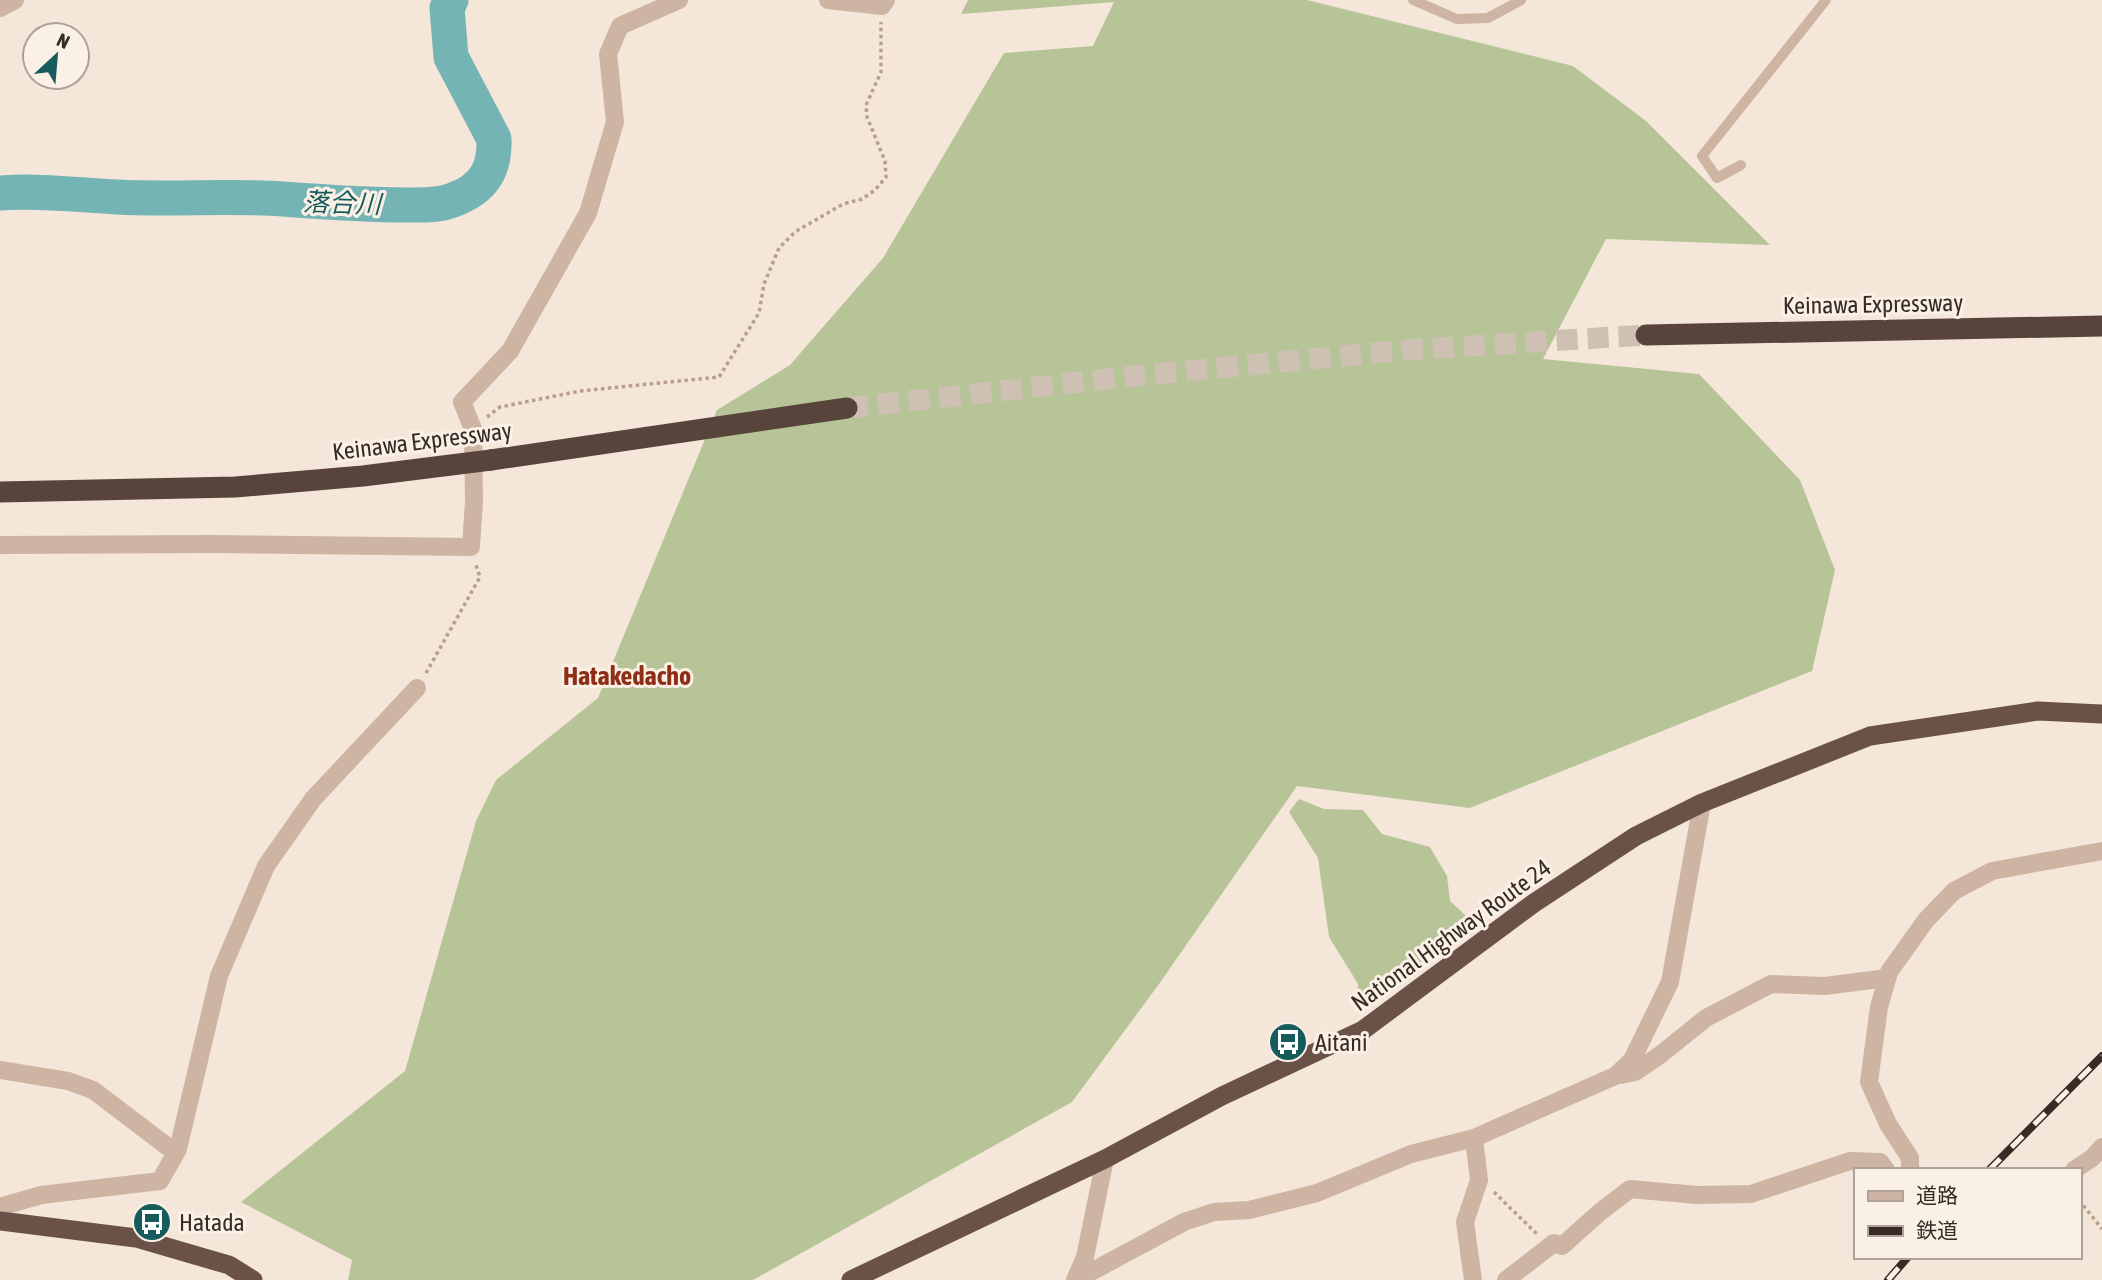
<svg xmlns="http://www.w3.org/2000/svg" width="2102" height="1280" font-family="'Asap Condensed','Noto Sans JP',sans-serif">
  <rect width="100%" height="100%" fill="#f4e6d8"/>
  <path fill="#b7c497" d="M 968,0 L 1307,0 L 1573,66 L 1646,121 L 1770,245 L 1606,239 L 1543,359 L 1699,374 L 1800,480 L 1835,570 L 1812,671 L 1470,808 L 1297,786 L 1159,984 L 1072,1102 L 753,1280 L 348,1280 L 352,1260 L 241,1202 L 405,1071 L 476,821 L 496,780 L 598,698 L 717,410 L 790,365 L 883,258 L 1004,53 L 1093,46 L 1114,2 L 961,14 Z
    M 1299,799 L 1324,809 L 1363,810 L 1382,834 L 1430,847 L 1447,876 L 1450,901 L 1476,925 L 1359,1006 L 1358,984 L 1329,937 L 1318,858 L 1289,812 Z"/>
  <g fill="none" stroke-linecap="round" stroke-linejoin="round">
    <path stroke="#74b4b4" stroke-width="35" d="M 0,193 C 40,190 78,195 117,197 C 172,200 228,195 283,199 C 324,202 365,205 406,205 C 421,205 438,206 453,200 C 483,189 495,171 494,139 L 451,57 L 447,8 L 451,0"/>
    <path stroke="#cec1b4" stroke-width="21" stroke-dasharray="21 10" stroke-linecap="butt" d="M 847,408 L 1153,374 L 1406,350 L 1646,335"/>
    <path stroke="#b99e8d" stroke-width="3.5" stroke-dasharray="3.5 3.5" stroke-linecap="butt" d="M 487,417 L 500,407 L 580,391 L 719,377 L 759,313 L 764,284 L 779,248 L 795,232 L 843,204 L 862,199 L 875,190 L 886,177 L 885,161 L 867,117 L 866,105 L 881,72 L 881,22
      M 426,673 L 480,577 L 475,562
      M 1494,1192 L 1538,1235
      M 2079,1200 L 2102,1229"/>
    <path stroke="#cdb4a3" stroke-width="10" d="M 1413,0 L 1457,19 L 1488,18 L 1521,0
      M 1741,165 L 1717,178 L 1702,156 L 1826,0"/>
    <path stroke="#cdb4a3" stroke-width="18" d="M 828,0 L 882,6 L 886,0
      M 0,8 L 15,0
      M 0,545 L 213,544 L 471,547 L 474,501 L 473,429 L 462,402 L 510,351 L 588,213 L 615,122 L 608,54 L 620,26 L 679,0
      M 0,1070 L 68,1081 L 93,1090 L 172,1150 L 178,1149
      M 1621,1075 L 1635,1072 L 1660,1055 L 1706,1018 L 1771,984 L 1825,986 L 1887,978
      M 1910,1170 L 1910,1158 L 1888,1124 L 1869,1082 L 1879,1007 L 1889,972 L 1926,920 L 1954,891 L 1992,871 L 2102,851
      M 2074,1170 L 2092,1158 L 2102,1147
      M 0,1207 L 41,1195 L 160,1181 L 178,1149 L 219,976 L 266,866 L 313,799 L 417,688
      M 1075,1280 L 1085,1257 L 1105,1159
      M 1076,1280 L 1184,1222 L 1214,1212 L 1249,1210 L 1317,1193 L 1411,1154 L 1474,1138
      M 1473,1280 L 1465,1222 L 1479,1180 L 1474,1138 L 1615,1076 L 1632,1060 L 1670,982 L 1702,803
      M 1506,1280 L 1554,1243 L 1562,1246 L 1600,1212 L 1630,1189 L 1697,1195 L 1751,1194 L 1850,1161 L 1880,1162 L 1886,1170"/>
    <path stroke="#6a5248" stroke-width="19" d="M 0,1221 L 136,1238 L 229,1265 L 253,1280
      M 851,1280 L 1105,1159 L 1222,1096 L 1363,1030 L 1534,903 L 1636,836 L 1702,803 L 1870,736 L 2038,711 L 2102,714"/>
    <path stroke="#59443c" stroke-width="21" d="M 1646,335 L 2102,326
      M 491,460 L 847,408"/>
    <defs>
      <path id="rail" d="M 1989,1170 L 2102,1056
        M 1888,1280 L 1908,1257"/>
    </defs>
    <use href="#rail" stroke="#372b26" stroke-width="8"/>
    <use href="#rail" stroke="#fbf0e5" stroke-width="5" stroke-dasharray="16" stroke-linecap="butt"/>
    <path stroke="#59443c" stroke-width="21" d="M 0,492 L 235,487 L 363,476 L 491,460"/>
  </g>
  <defs>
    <symbol id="bus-disc" viewBox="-11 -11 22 22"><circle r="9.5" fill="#175c5d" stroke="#fbf0e5"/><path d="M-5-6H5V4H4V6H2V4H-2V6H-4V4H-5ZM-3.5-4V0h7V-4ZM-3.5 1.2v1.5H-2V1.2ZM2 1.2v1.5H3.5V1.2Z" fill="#fff"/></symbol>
  </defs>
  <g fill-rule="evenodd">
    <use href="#bus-disc" x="1266" y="1020" width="44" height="44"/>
    <use href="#bus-disc" x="130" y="1200" width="44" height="44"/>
  </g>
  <g text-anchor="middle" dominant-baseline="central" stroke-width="6" stroke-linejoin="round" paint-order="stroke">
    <g font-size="24" fill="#372b26" stroke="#fbf0e5">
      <text transform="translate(1873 304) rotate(-1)">Keinawa Expressway</text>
      <text transform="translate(422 441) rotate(-7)">Keinawa Expressway</text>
      <text transform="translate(1451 935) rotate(-36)">National Highway Route 24</text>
    </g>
    <g font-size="24" fill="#372b26" stroke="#fbf0e5" text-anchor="start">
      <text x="1315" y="1042">Aitani</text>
      <text x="179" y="1222">Hatada</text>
    </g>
    <g font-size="26" font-style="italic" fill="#175c5d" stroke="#fbf0e5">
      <text transform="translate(342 203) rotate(2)">落合川</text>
    </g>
    <g font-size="26" font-weight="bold" fill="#8f2e16" stroke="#fbf0e5">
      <text x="627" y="676">Hatakedacho</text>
    </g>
  </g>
  <rect x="1854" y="1168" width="228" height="91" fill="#fbf0e5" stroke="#ada199" stroke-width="2"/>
  <rect x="1868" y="1191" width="35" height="10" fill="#cdb4a3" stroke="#ada199" stroke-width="2"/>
  <text x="1916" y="1203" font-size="21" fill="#372b26">道路</text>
  <rect x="1868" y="1226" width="35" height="10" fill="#372b26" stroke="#ada199" stroke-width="2"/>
  <text x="1916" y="1238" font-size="21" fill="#372b26">鉄道</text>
  <g transform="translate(56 56) rotate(26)"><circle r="33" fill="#fbf0e5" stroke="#ada199" stroke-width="2"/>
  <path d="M0-5L12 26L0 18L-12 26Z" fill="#175c5d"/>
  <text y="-10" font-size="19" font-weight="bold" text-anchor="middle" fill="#372b26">N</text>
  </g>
</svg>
